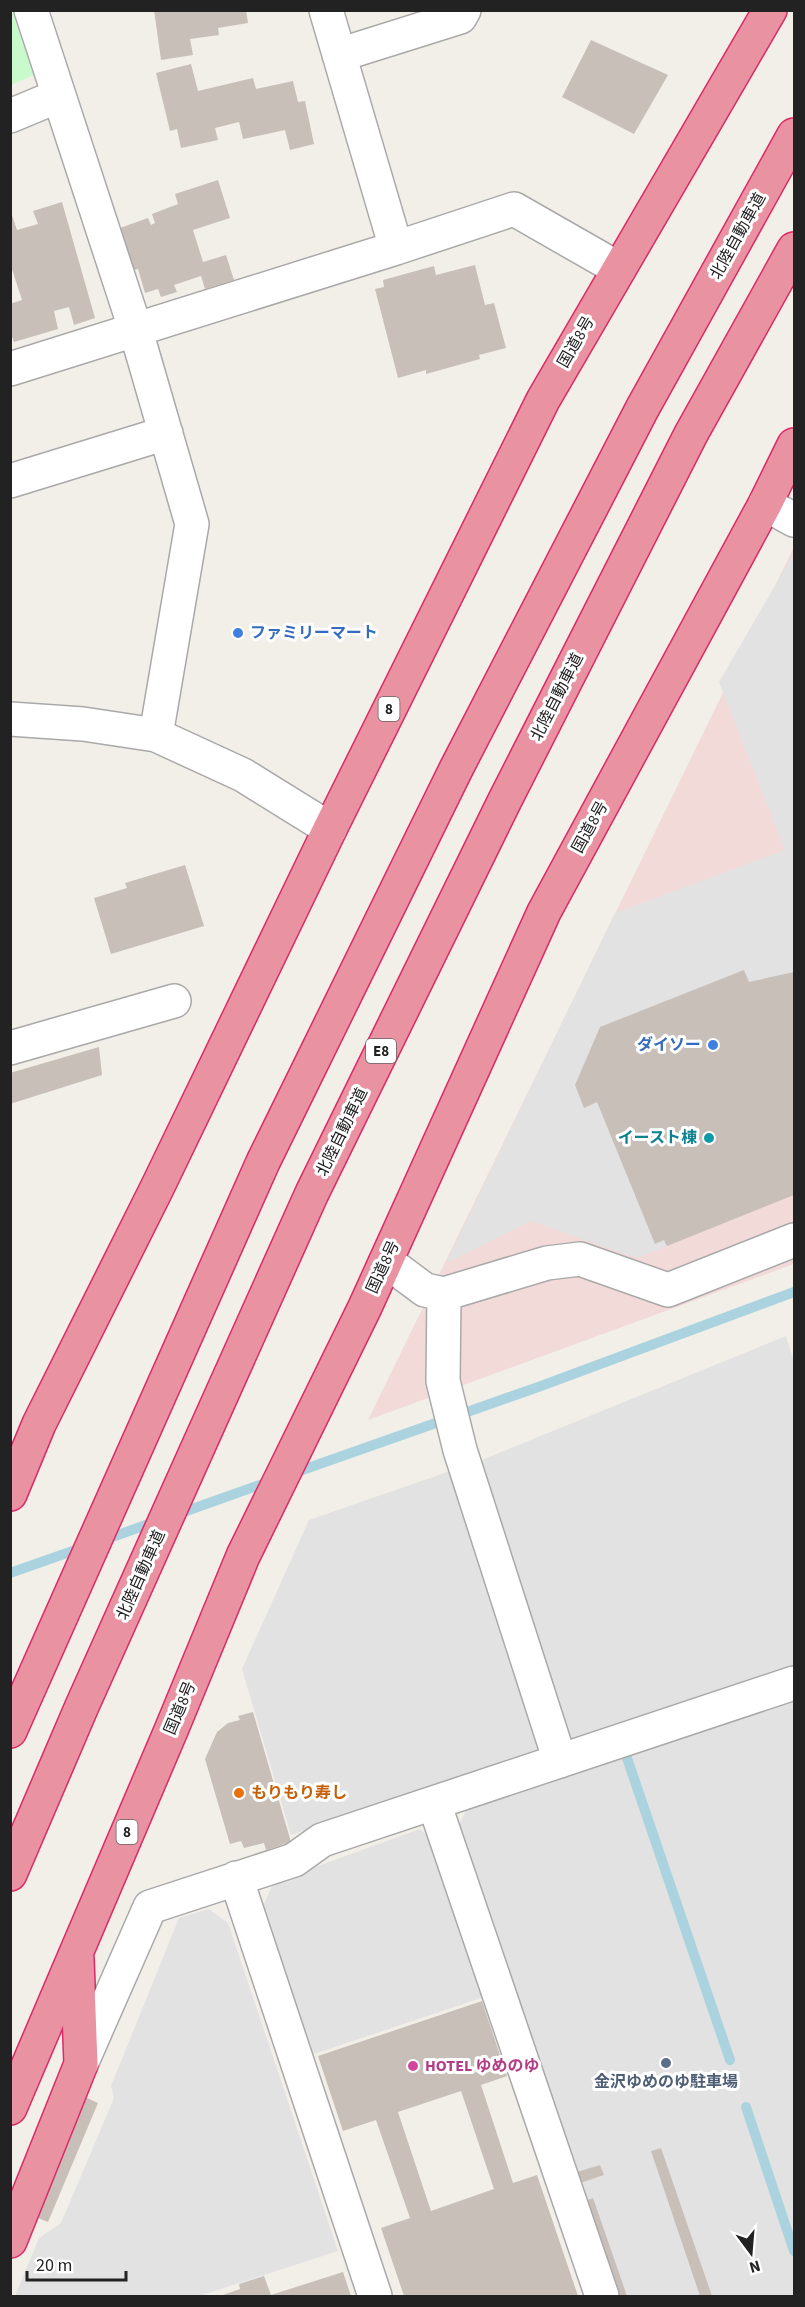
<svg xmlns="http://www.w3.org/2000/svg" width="805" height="2307" font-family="'Source Sans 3','Noto Sans JP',sans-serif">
  <rect width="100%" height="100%" fill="#f2efe9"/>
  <path fill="#f2dad9" d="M 794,547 L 794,1264 L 368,1420 Z"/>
  <path fill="#c8facc" d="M 12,11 L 34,75 L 11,85 L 10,11 Z"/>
  <path fill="#e2e2e2" d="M 794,553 L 794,978 L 752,985 L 601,1081 L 667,1246 L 636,1258 L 531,1221 L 446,1263 L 615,913 L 785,850 L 719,682 Z
    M 786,1336 L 794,1362 L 794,1666 L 562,1744 L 472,1464 Z
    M 456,1469 L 548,1750 L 291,1835 L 242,1669 L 309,1520 Z
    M 794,1700 L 794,2296 L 618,2296 L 457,1829 L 468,1807 Z
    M 420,1829 L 434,1841 L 484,1997 L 311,2055 L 263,1906 L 274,1882 Z
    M 209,1909 L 228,1923 L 338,2251 L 199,2296 L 15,2296 L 39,2238 L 61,2223 L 114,2098 L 111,2086 L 179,1918 Z"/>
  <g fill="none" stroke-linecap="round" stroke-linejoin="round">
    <path stroke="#aad3df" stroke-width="10" d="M 291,1474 L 541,1386 L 794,1292
      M 175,1515 L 271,1481
      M 101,1541 L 157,1521
      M 10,1573 L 84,1547
      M 627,1758 L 730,2060
      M 746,2107 L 794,2251"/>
  </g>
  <path fill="#c7bfb8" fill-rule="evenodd" d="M 154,10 L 246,10 L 248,23 L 218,28 L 219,35 L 190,39 L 193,55 L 161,60 Z
    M 591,40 L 668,75 L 634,134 L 562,97 Z
    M 191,64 L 198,91 L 253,78 L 256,89 L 293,81 L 298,102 L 305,101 L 314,144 L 290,150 L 285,130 L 243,139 L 239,122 L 215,128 L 218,140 L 181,148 L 177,129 L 170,131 L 156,73 Z
    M 218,180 L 230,218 L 193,230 L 203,262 L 226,255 L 234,280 L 205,289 L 201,276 L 174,285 L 177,292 L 161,297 L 158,289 L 145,293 L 138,269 L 133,270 L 120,228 L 148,218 L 151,225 L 155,223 L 152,214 L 178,204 L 175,194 Z
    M 62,202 L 95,318 L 74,325 L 69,307 L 54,311 L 58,329 L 14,342 L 10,331 L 10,304 L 22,300 L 10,263 L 10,209 L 17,230 L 38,224 L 33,211 Z
    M 475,265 L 485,305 L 494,303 L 506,348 L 479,355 L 480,359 L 426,374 L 426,370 L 398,378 L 375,289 L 384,287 L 383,280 L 434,266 L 436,275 Z
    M 185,865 L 204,926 L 111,954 L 94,898 L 127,888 L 125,883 Z
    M 744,970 L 749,982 L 794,972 L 794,1195 L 667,1246 L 664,1240 L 655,1244 L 597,1102 L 584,1108 L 575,1085 L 600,1027 Z
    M 99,1047 L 102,1075 L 10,1104 L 10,1073 Z
    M 253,1712 L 291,1842 L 266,1850 L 264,1843 L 244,1848 L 241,1841 L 230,1844 L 205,1759 L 217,1732 L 228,1723 L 240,1720 L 238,1716 Z
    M 482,2001 L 507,2076 L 481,2085 L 513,2183 L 537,2175 L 578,2296 L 404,2296 L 381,2228 L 410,2218 L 376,2120 L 343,2131 L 318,2056 ZM 461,2091 L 494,2189 L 431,2211 L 398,2112 Z
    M 83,2096 L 98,2103 L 48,2222 L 33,2216 Z
    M 661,2148 L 712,2296 L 700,2296 L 651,2151 Z
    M 600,2165 L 604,2175 L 580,2183 L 577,2172 Z
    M 593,2198 L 627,2296 L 619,2296 L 585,2201 Z
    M 343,2272 L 351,2296 L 220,2296 L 240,2289 L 239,2284 L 264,2276 L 271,2295 Z"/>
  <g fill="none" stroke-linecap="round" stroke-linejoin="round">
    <defs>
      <path id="minor" d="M 31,10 L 136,331 L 192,524 L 156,735
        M 326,10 L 396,248 L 514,209 L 619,269
        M 339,55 L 460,17 L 464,10
        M 10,116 L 58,96
        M 10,369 L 396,248
        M 10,481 L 166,433
        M 765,504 L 794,520
        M 10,719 L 83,724 L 156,735 L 243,775 L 330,829
        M 10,1048 L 174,1001
        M 386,1261 L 425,1290 L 444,1294 L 547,1263 L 580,1259 L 668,1290 L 794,1240
        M 444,1294 L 443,1381 L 460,1450 L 560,1761
        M 434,1803 L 602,2296
        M 236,1878 L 375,2296
        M 81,2064 L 150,1907 L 294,1860 L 322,1840 L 794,1683"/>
      <path id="highway" d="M 10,1494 L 39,1424 L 157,1188 L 330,829 L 543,400 L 770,10
        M 10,1731 L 263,1162 L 456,769 L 642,409 L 794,135
        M 10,1874 L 82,1706 L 312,1193 L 505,800 L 691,434 L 794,249
        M 10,2108 L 172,1728 L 243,1556 L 365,1307 L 544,912 L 765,504 L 794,445
        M 10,2241 L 81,2064 L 77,1959"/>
    </defs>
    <use href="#minor" stroke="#a9a9a9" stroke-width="36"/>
    <use href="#highway" stroke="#dc2a67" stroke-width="36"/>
    <use href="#minor" stroke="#fff" stroke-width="33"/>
    <use href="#highway" stroke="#e892a2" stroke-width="33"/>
  </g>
  <g fill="#3f7fe0" stroke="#fff" stroke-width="2">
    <circle cx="238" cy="633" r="6"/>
    <circle cx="713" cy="1045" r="6"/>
  </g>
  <circle fill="#0f9aa8" stroke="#fff" stroke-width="2" cx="709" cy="1138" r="6"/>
  <circle fill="#e8710a" stroke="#fff" stroke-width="2" cx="239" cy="1793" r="6"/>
  <circle fill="#5c6f8a" stroke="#fff" stroke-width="2" cx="666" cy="2063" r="6"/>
  <circle fill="#d1479c" stroke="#fff" stroke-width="2" cx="413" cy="2066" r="6"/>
  <g text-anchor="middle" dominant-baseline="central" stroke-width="6" stroke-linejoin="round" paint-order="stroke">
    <g fill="#fff" stroke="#646464" stroke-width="1.5">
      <rect x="378.5" y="697" width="21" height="24" rx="4.5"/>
      <rect x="366" y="1039" width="30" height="24" rx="4.5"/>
      <rect x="116.5" y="1820" width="21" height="24" rx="4.5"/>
    </g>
    <g font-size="15" font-weight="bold" fill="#222">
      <text x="389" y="709">8</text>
      <text x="381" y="1051">E8</text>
      <text x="127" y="1832">8</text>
    </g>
    <g font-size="16" fill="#222" stroke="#fff">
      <text transform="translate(738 236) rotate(-61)">北陸自動車道</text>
      <text transform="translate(576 342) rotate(-60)">国道8号</text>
      <text transform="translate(557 697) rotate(-63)">北陸自動車道</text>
      <text transform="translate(590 827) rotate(-61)">国道8号</text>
      <text transform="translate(342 1132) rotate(-64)">北陸自動車道</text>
      <text transform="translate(383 1267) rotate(-65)">国道8号</text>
      <text transform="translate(141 1575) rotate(-66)">北陸自動車道</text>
      <text transform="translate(180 1708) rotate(-67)">国道8号</text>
    </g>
    <g font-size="16" font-weight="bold" fill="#366cbe" stroke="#fff" text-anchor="start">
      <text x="250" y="633">ファミリーマート</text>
      <text x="701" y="1045" text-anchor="end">ダイソー</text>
    </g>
    <g font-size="16" font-weight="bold" fill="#0d838f" stroke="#fff" text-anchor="end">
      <text x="697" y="1138">イースト棟</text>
    </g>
    <g font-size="16" font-weight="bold" fill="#c56008" stroke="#fff" text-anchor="start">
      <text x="251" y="1793">もりもり寿し</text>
    </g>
    <g font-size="16" font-weight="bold" fill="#b23c85" stroke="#fff" text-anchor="start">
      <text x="425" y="2066">HOTEL ゆめのゆ</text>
    </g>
    <g font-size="16" font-weight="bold" fill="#4e5e75" stroke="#fff">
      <text x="666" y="2082">金沢ゆめのゆ駐車場</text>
    </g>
  </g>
  <rect width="805" height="2307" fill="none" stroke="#222222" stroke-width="24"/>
  <g transform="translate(751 2253) rotate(164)" stroke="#ffffff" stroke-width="4.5" paint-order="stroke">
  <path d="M0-4.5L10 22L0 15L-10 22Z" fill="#222222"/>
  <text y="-9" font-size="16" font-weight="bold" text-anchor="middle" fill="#222222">N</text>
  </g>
  <path d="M27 2271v9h99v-9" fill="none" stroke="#222222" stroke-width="3"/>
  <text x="36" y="2271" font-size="18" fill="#222222" stroke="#ffffff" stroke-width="4.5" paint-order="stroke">20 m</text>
</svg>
